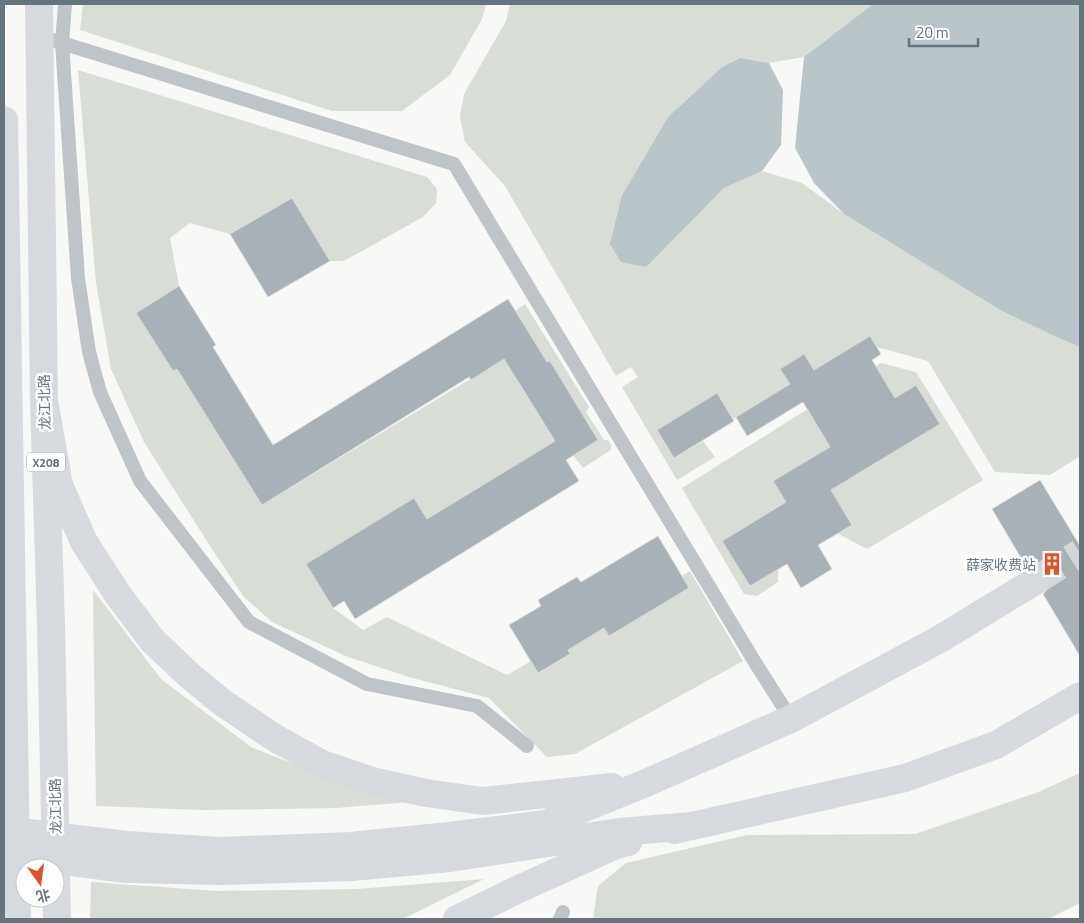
<svg xmlns="http://www.w3.org/2000/svg" width="1084" height="923" font-family="'Titillium Web','Noto Sans SC',sans-serif">
  <rect width="100%" height="100%" fill="#f8f8f6"/>
  <path fill="#d8ddd5" d="M 83,4 L 486,4 L 482,19 L 450,75 L 402,111 L 332,111 L 80,30 Z
    M 510,4 L 873,4 L 804,57 L 769,63 L 740,58 L 722,67 L 668,117 L 622,195 L 690,221 L 724,188 L 762,171 L 802,183 L 844,214 L 1000,310 L 1054,336 L 1080,347 L 1080,456 L 1050,475 L 995,472 L 928,361 L 877,347 L 870,336 L 814,370 L 804,354 L 781,369 L 790,384 L 733,419 L 717,393 L 657,430 L 674,458 L 703,441 L 715,457 L 677,480 L 622,387 L 638,377 L 631,367 L 616,376 L 505,186 L 465,142 L 460,117 L 464,94 L 506,21 Z
    M 78,70 L 427,177 L 437,189 L 436,203 L 423,217 L 344,261 L 330,261 L 292,198 L 230,234 L 190,223 L 170,238 L 179,286 L 137,313 L 173,371 L 178,368 L 262,505 L 533,341 L 515,311 L 525,304 L 589,407 L 586,412 L 604,440 L 608,440 L 611,445 L 611,450 L 583,468 L 573,455 L 598,439 L 549,361 L 517,381 L 555,441 L 427,519 L 414,498 L 307,564 L 333,608 L 363,630 L 387,617 L 507,675 L 531,661 L 539,673 L 570,654 L 568,650 L 604,628 L 609,635 L 689,588 L 682,576 L 690,571 L 743,661 L 575,754 L 547,757 L 489,698 L 409,677 L 348,657 L 272,622 L 243,596 L 212,549 L 144,442 L 111,369 L 96,283 Z
    M 881,363 L 916,372 L 983,480 L 867,549 L 837,533 L 852,524 L 824,479 L 850,479 L 940,424 L 895,398 L 889,389 L 820,431 L 830,447 L 774,481 L 786,502 L 722,541 L 750,586 L 778,569 L 778,582 L 757,596 L 744,594 L 682,488 Z
    M 93,590 L 161,679 L 251,747 L 339,782 L 420,801 L 337,808 L 202,810 L 96,806 Z
    M 1080,773 L 1080,903 L 1048,919 L 593,919 L 598,886 L 626,863 L 747,835 L 915,834 L 1036,793 Z
    M 484,879 L 403,919 L 90,919 L 91,882 L 217,891 L 357,889 Z"/>
  <path fill="#b9c5c9" d="M 873,4 L 1080,4 L 1080,347 L 1054,336 L 1000,310 L 844,214 L 814,183 L 795,148 L 804,57 Z
    M 740,58 L 769,63 L 783,90 L 781,145 L 762,171 L 724,188 L 646,267 L 621,262 L 610,244 L 622,195 L 668,117 L 722,67 Z"/>
  <path fill="#a8b1b7" stroke="#dadad8" d="M 292,198 L 330,261 L 268,297 L 230,234 Z
    M 179,286 L 216,345 L 213,347 L 273,445 L 508,299 L 547,362 L 550,361 L 598,440 L 566,460 L 579,481 L 355,619 L 344,601 L 333,608 L 306,564 L 414,498 L 427,519 L 555,441 L 504,359 L 471,380 L 469,377 L 262,505 L 177,369 L 173,371 L 136,313 Z
    M 870,336 L 881,354 L 872,360 L 895,398 L 916,385 L 940,424 L 831,490 L 852,525 L 818,545 L 832,569 L 801,588 L 787,564 L 750,586 L 722,541 L 786,502 L 773,481 L 830,447 L 803,402 L 747,436 L 736,417 L 790,384 L 780,369 L 804,354 L 814,370 Z
    M 717,393 L 734,421 L 674,458 L 657,430 Z
    M 1040,480 L 1080,546 L 1080,656 L 1043,594 L 1049,588 L 1051,580 L 1049,573 L 1042,567 L 1034,565 L 1027,568 L 992,509 Z
    M 658,536 L 689,588 L 609,636 L 604,628 L 568,650 L 570,654 L 538,673 L 509,625 L 541,606 L 538,600 L 577,577 L 581,582 Z"/>
  <g fill="none" stroke-linecap="round" stroke-linejoin="round">
    <path stroke="#d3d7d8" stroke-width="28" stroke-dasharray="28 14" stroke-linecap="butt" d="M 1035,581 L 1080,553"/>
    <path stroke="#bfc4c8" stroke-width="14" d="M 65,4 L 62,43 L 78,278 L 89,352 L 100,392 L 140,481 L 249,622 L 367,684 L 477,706 L 527,746
      M 39,36 L 454,164 L 756,664 L 791,719
      M 560,919 L 563,912"/>
    <path stroke="#d6dade" stroke-width="28" d="M 39,4 L 44,401 L 51,624 L 57,919"/>
    <path stroke="#d6dade" stroke-width="28" d="M 4,120 L 17,919
      M 44,401 L 59,485 L 84,542 L 118,595 L 153,641 L 190,676 L 223,703 L 275,738 L 322,764 L 372,781 L 426,793 L 483,801 L 612,787
      M 4,830 L 127,845 L 220,851 L 350,846 L 449,836 L 545,824 L 646,783 L 791,719 L 940,639 L 1035,581
      M 674,830 L 905,778 L 996,745 L 1080,696
      M 4,853 L 125,869 L 222,871 L 352,867 L 450,858 L 619,832 L 692,826
      M 457,919 L 521,888 L 616,845 L 628,842"/>
  </g>
  <defs>
    <symbol id="building-bare" viewBox="-9 -9 18 18"><path d="M-4-6H4V6H1V3H-1V6H-4ZM-2.5-4.3h1.7v1.8h-1.7ZM.8-4.3h1.7v1.8H.8ZM-2.5-1h1.7V.8h-1.7ZM.8-1h1.7V.8H.8Z" fill="#e0522e" stroke="#fff" stroke-width="2.5" paint-order="stroke"/></symbol>
  </defs>
  <g fill-rule="evenodd">
    <use href="#building-bare" x="1036" y="548" width="32" height="32"/>
  </g>
  <g text-anchor="middle" dominant-baseline="central" stroke-width="5" stroke-linejoin="round" paint-order="stroke">
    <rect fill="#fff" stroke="#929ea6" stroke-width="1" x="27" y="452.5" width="38" height="19" rx="4"/>
    <g font-size="12" font-weight="bold" fill="#647580">
      <text x="46" y="462">X208</text>
    </g>
    <g font-size="14" fill="#647580" stroke="#fff">
      <text transform="translate(44 402) rotate(-91)">龙江北路</text>
      <text transform="translate(55 806) rotate(-91)">龙江北路</text>
    </g>
    <g font-size="14" fill="#647580" stroke="#fff" text-anchor="end">
      <text x="1036" y="564">薛家收费站</text>
    </g>
  </g>
  <rect width="1084" height="923" fill="none" stroke="#647580" stroke-width="10"/>
  <g transform="translate(40 883) rotate(166)"><circle r="24" fill="#ffffff" stroke="#c1c8cc"/>
  <path d="M0-4L9 19L0 12L-9 19Z" fill="#e0522e"/>
  <text y="-8" font-size="14" font-weight="bold" text-anchor="middle" fill="#647580">北</text>
  </g>
  <path d="M909 38v8h69v-8" fill="none" stroke="#647580" stroke-width="2.5"/>
  <text x="916" y="38" font-size="15" fill="#647580" stroke="#ffffff" stroke-width="4" paint-order="stroke">20 m</text>
</svg>
